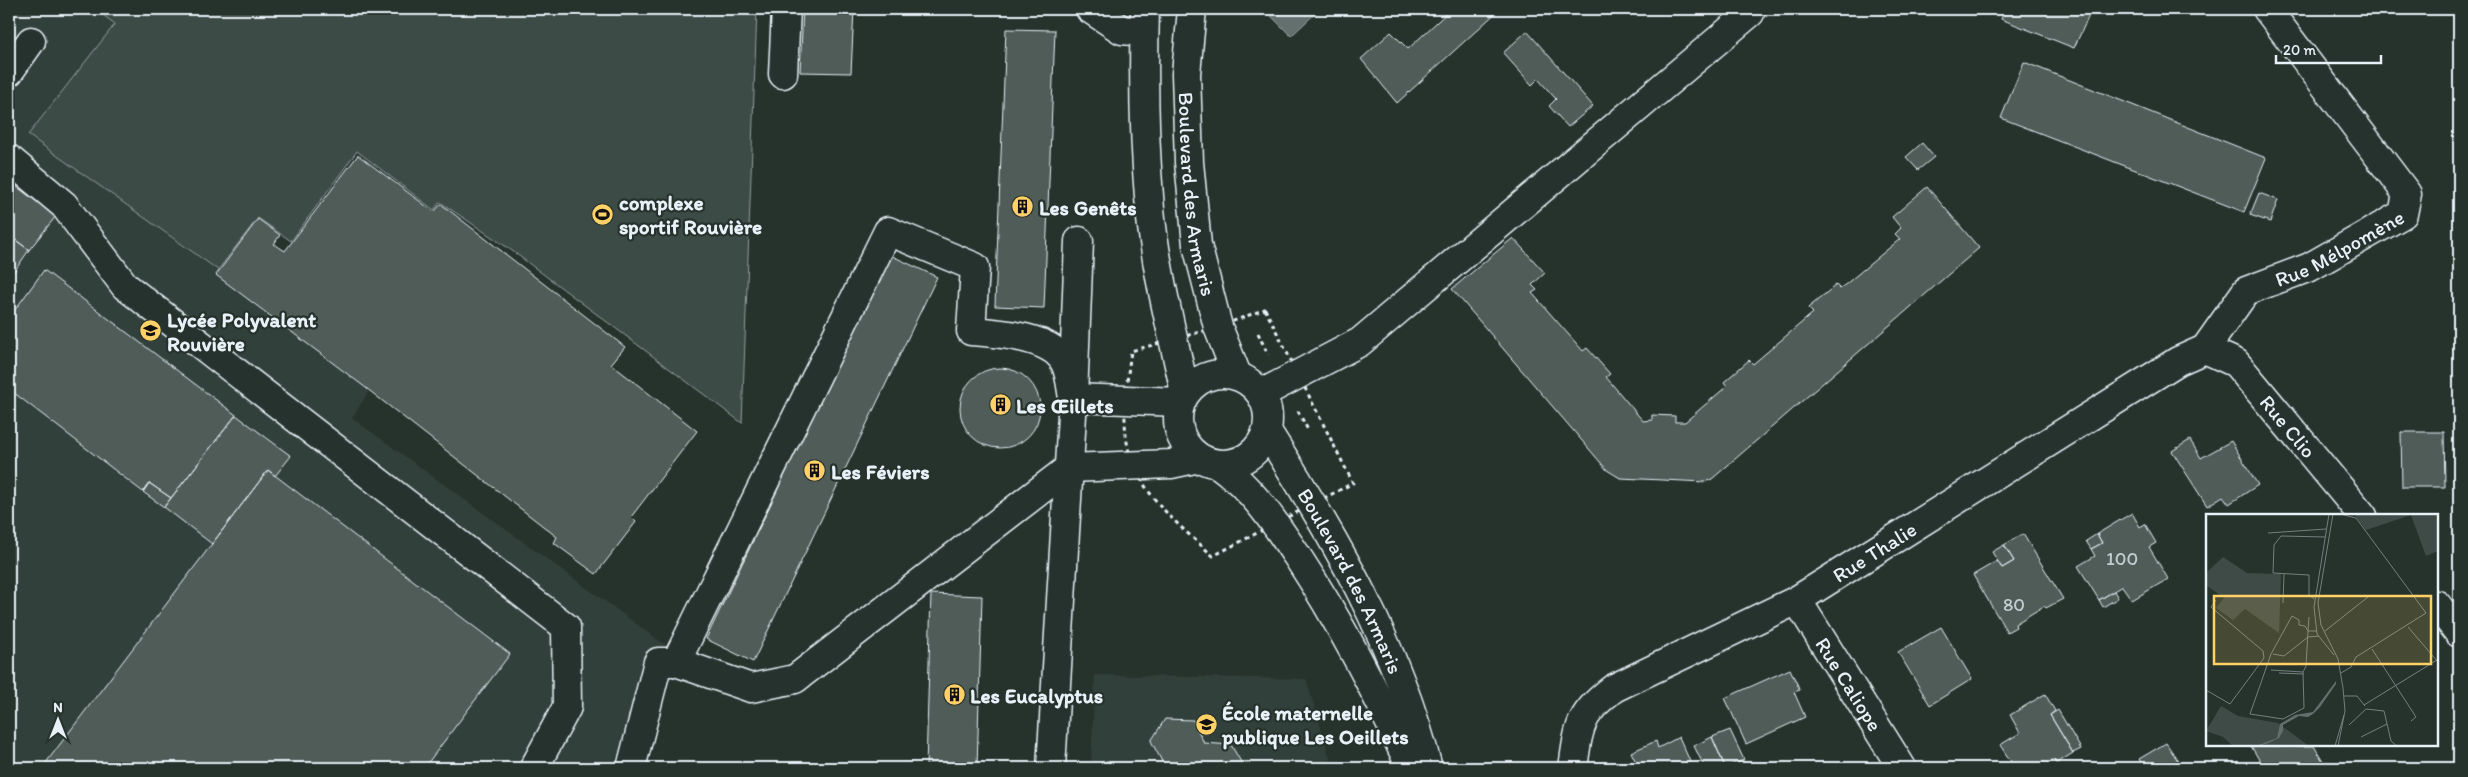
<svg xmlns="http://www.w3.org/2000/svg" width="2468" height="777" font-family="Itim,sans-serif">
  <rect width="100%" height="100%" fill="#26332d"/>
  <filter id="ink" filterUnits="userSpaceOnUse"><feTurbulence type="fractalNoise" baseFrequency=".02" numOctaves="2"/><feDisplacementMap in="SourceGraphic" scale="10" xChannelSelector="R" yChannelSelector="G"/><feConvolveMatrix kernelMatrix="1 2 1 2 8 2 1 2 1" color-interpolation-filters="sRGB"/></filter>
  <g filter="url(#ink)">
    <path fill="#333f3a" d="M 9,9 L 95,9 L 115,24 L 28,135 L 217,270 L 369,391 L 352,418 L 671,649 L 612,768 L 9,768 Z
      M 1095,675 L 1306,679 L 1333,768 L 1091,768 Z"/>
    <path fill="#3e4b47" stroke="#939ea0" d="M 95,9 L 757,9 L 742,423 L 511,250 L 440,202 L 434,210 L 357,151 L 291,241 L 258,218 L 218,270 L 28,135 L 115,24 Z"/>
    <path fill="#636f6d" stroke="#98a3a5" d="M 1279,9 L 1318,9 L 1319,10 L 1291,36 L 1271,16 Z"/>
    <path fill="#505c59" stroke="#e8f1f8" d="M 803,9 L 854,9 L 851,73 L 800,72 Z
      M 1451,9 L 1500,9 L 1397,103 L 1361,59 L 1391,32 L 1408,49 Z
      M 2005,9 L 2092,9 L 2074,48 L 2001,19 Z
      M 1006,29 L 1055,30 L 1044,308 L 995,306 Z
      M 1527,31 L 1593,106 L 1568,127 L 1549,106 L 1556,99 L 1538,79 L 1532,85 L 1503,53 Z
      M 2024,62 L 2266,158 L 2244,212 L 2001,118 Z
      M 1922,143 L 1934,157 L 1918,170 L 1906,157 Z
      M 358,155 L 434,212 L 441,204 L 625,347 L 611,364 L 697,431 L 631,517 L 636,522 L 596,574 L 554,543 L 557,537 L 366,388 L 216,275 L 258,219 L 280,235 L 274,244 L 285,251 Z
      M 9,181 L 56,216 L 29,250 L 9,235 Z
      M 1927,187 L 1979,248 L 1712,479 L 1705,482 L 1620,478 L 1607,470 L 1452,289 L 1513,238 L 1545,273 L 1532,285 L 1537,290 L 1532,293 L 1583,351 L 1587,348 L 1610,374 L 1606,377 L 1643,421 L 1652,420 L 1652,415 L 1675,416 L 1675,422 L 1685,422 L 1727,386 L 1724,382 L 1749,360 L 1753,364 L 1813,313 L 1808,308 L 1836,285 L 1840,289 L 1900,239 L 1895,234 L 1901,228 L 1892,217 Z
      M 2259,193 L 2278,200 L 2270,222 L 2250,215 Z
      M 9,235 L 29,250 L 9,279 Z
      M 890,255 L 937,277 L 753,662 L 706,639 Z
      M 44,270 L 236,415 L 171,498 L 149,483 L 143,492 L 9,389 L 9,318 Z
      M960 408a40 40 0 1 1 80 0a40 40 0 1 1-80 0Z
      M 236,415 L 291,456 L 275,476 L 268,470 L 212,544 L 164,507 Z
      M 2401,432 L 2444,432 L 2445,487 L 2402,487 Z
      M 2190,440 L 2201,458 L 2231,441 L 2258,485 L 2229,504 L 2223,496 L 2207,506 L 2172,451 Z
      M 268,470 L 510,654 L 424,768 L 42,768 Z
      M 149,483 L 171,498 L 164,507 L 143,492 Z
      M 2132,513 L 2140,527 L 2145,524 L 2156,543 L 2149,547 L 2168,579 L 2132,600 L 2122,586 L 2099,600 L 2078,566 L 2095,556 L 2091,549 L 2102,543 L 2097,534 Z
      M 2023,534 L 2063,599 L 2046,608 L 2044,606 L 2015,624 L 2016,627 L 2007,632 L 1973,575 L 1997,561 L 2002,568 L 2014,561 L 2004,545 Z
      M 2097,534 L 2102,543 L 2091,549 L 2086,541 Z
      M 2004,545 L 2014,561 L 2002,568 L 1992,552 Z
      M 2114,591 L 2118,598 L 2103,607 L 2099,600 Z
      M 931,594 L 982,596 L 977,768 L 926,768 Z
      M 1941,627 L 1972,679 L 1930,705 L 1898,652 Z
      M 1790,669 L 1800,690 L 1794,692 L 1805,717 L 1746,744 L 1725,698 Z
      M 2045,694 L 2055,711 L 2050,715 L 2073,753 L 2057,763 L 2054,760 L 2041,768 L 2015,768 L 2000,745 L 2020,733 L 2010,715 Z
      M 2058,710 L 2081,749 L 2073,753 L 2050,715 Z
      M 1165,719 L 1193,720 L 1204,743 L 1231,745 L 1244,767 L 1162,768 L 1164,765 L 1151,741 Z
      M 1730,730 L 1744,760 L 1725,767 L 1712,737 Z
      M 1679,737 L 1693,768 L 1639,768 L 1631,752 L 1656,741 L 1658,748 Z
      M 1712,737 L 1725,767 L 1723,768 L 1705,768 L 1694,746 Z
      M 2166,743 L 2183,768 L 2144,768 L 2139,759 Z
      M 2251,746 L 2314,746 L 2323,761 L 2311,768 L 2264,768 Z
      M 648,766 L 711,768 L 648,768 Z"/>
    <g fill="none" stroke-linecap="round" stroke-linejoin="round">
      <defs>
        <g id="minor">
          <path d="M 1090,9 L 1122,30 L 1144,32"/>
          <path d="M 9,72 L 31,41"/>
          <path d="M 783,74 L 786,9"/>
          <path d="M 9,159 L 64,205 L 125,286 L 566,627 L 567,707 L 534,768"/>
          <path id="s1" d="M 2205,349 L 2246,291 L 2310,267 L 2403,214 L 2407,194 L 2267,9"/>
          <path id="s2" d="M 2205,349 L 2236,363 L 2363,516"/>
          <path d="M 1261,394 L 1360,342 L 1750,13"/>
          <path d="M 1073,398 L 1180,402"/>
          <path id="s3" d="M 1797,600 L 1902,768"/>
          <path d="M 2437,605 L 2459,633"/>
          <path d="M 676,662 L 751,688 L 795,679 L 1069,468 L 1171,464 L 1199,458"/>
          <path d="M 631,768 L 658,662 L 676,662 L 888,231 L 975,267 L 971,331 C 998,333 1052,336 1065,363 C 1070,373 1071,387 1073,398"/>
          <path d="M 1051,768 L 1073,398 L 1079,241"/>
          <path id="s4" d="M 1573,768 C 1579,726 1579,714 1614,688 L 1797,600 L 2178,361 L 2205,349"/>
        </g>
        <g id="major">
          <path d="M 1145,9 C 1143,76 1144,143 1150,209 C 1156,271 1172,332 1185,392"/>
          <path id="s5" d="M 1192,9 L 1186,74 L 1189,162 L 1197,245 L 1218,327 L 1237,375"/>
          <circle cx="1223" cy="419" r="45"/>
          <path id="s6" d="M 1267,431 C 1336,540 1396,642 1428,768"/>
          <path d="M 1218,464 C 1254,490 1275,523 1299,559 C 1343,626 1378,695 1411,768"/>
        </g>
      </defs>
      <use href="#minor" stroke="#e8f1f8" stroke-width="31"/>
      <use href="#major" stroke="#e8f1f8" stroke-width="31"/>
      <path stroke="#e8f1f8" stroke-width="3" stroke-dasharray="4 4" stroke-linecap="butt" d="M 1265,309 L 1353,483 L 1213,556 C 1179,525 1135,491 1127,442 C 1122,412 1127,381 1131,351 L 1218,327 Z
        M 1258,333 L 1268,355
        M 1298,411 L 1309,432"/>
      <use href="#minor" stroke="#26332d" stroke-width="28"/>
      <use href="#major" stroke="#26332d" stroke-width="28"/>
    </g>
  </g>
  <defs>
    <symbol id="building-disc" viewBox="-11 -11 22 22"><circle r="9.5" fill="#ffd166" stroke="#26332d"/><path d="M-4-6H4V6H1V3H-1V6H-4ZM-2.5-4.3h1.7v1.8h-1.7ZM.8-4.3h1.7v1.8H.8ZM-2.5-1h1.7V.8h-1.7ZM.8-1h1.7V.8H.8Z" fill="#111"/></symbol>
    <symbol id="stadium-disc" viewBox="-11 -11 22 22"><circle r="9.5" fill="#ffd166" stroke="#26332d"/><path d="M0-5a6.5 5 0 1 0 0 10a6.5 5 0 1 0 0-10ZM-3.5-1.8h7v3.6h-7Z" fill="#111"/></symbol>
    <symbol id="school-disc" viewBox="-11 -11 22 22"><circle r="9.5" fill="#ffd166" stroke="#26332d"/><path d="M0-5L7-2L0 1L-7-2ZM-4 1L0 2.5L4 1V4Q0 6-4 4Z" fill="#111"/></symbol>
  </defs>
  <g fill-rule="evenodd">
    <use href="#building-disc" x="1010" y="194" width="25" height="25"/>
    <use href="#stadium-disc" x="590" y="202" width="25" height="25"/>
    <use href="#school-disc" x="138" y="318" width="25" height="25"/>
    <use href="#building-disc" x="988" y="392" width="25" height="25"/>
    <use href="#building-disc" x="802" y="458" width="25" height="25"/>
    <use href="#building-disc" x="942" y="682" width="25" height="25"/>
    <use href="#school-disc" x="1194" y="712" width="25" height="25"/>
  </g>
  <g text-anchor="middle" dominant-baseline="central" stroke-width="4.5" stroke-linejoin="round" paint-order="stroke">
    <g font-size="19" fill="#c2ccd0">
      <text x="2122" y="558">100</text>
      <text x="2014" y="604">80</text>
    </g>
    <g font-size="21" fill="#e8f1f8" stroke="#26332d">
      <text stroke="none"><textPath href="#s5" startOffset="186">Boulevard des Armaris</textPath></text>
      <text stroke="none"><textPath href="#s1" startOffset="174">Rue Mélpomène</textPath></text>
      <text stroke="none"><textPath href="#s2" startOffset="116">Rue Clio</textPath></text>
      <text stroke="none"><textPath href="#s4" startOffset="388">Rue Thalie</textPath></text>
      <text stroke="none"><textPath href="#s6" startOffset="172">Boulevard des Armaris</textPath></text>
      <text stroke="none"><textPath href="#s3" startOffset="99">Rue Caliope</textPath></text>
    </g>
    <g font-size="21" font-weight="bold" fill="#e8f1f8" stroke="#26332d" text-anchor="start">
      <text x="619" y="202">complexe<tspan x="619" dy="24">sportif Rouvière</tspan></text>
      <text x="1039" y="207">Les Genêts</text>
      <text x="167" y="319">Lycée Polyvalent<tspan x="167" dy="24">Rouvière</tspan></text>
      <text x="1016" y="405">Les Œillets</text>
      <text x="831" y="471">Les Féviers</text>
      <text x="970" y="695">Les Eucalyptus</text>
      <text x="1222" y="712">École maternelle<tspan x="1222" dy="24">publique Les Oeillets</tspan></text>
    </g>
  </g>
  <g transform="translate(2206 514)">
    <rect width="232" height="232" fill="#26332d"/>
    <path d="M 148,0 L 232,0 L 232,37 L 220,42 L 205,1 L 160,16 ZM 17,43 L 41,59 L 75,60 L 73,119 L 39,95 L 27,106 L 10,94 L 18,84 L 0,71 L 0,59 ZM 15,192 L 32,202 L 72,209 L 103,232 L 27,232 L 17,223 L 0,217 Z" fill="#3e4b47"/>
    <path d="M 130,167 L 130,170 L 114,193 L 107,200 L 102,203 L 93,202 L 77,211 L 77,217 L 73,224 L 60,230 L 50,232 L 71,224 L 74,210 L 89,201 L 107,198 Z" fill="#636f6d"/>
    <path fill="none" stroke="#747f7e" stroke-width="1" d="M 123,0 L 108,93 L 111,120 L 128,141M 127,0 L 112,89 L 115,111 L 132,145 L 137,174 L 139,197 L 132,232M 134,0 L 150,4 L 220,99 L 150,143 L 145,153 L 135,159M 62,19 L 120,15M 108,85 L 103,81 L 103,61 L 67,59 L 68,31 L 75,22 L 119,23M 77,89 L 78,60M 103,103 L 102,117 L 100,152 L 97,158 L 98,194 L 77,205 L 44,200 L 65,140 L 86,102 L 93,106 L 93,111 L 99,112 L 102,117 L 111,117M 202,113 L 232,148M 119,117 L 162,83M 166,135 L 210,203 L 205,207M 67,140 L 78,142 L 102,123 L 113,122M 65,156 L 97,158M 73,159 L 98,160M 0,176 L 24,190 L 58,144 L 57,137 L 5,93 L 10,86M 138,182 L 151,182 L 159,192M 158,191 L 231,146M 160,195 L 178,197 L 185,227 L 191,232M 143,211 L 160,195M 155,223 L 181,210M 129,232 L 138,201"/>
    <path fill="#ffd166" fill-opacity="0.15" stroke="#ffd166" stroke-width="2.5" d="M 8,82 L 225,82 L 225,150 L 8,150 Z"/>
    <rect width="232" height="232" fill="none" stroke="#e8f1f8" stroke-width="2.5"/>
  </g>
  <rect width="2468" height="777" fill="none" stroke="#26332d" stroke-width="30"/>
  <rect x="15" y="15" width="2438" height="747" fill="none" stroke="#e8f1f8" stroke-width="2" filter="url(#ink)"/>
  <g transform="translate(58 720)" stroke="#26332d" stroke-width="4" paint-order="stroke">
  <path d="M0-4L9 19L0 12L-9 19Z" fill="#e8f1f8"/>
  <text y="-8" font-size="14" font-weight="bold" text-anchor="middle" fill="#e8f1f8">N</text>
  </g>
  <path d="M2276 55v8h105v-8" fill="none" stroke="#e8f1f8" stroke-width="2.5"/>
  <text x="2283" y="55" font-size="15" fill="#e8f1f8" stroke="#26332d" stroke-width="4" paint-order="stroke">20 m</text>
</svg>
